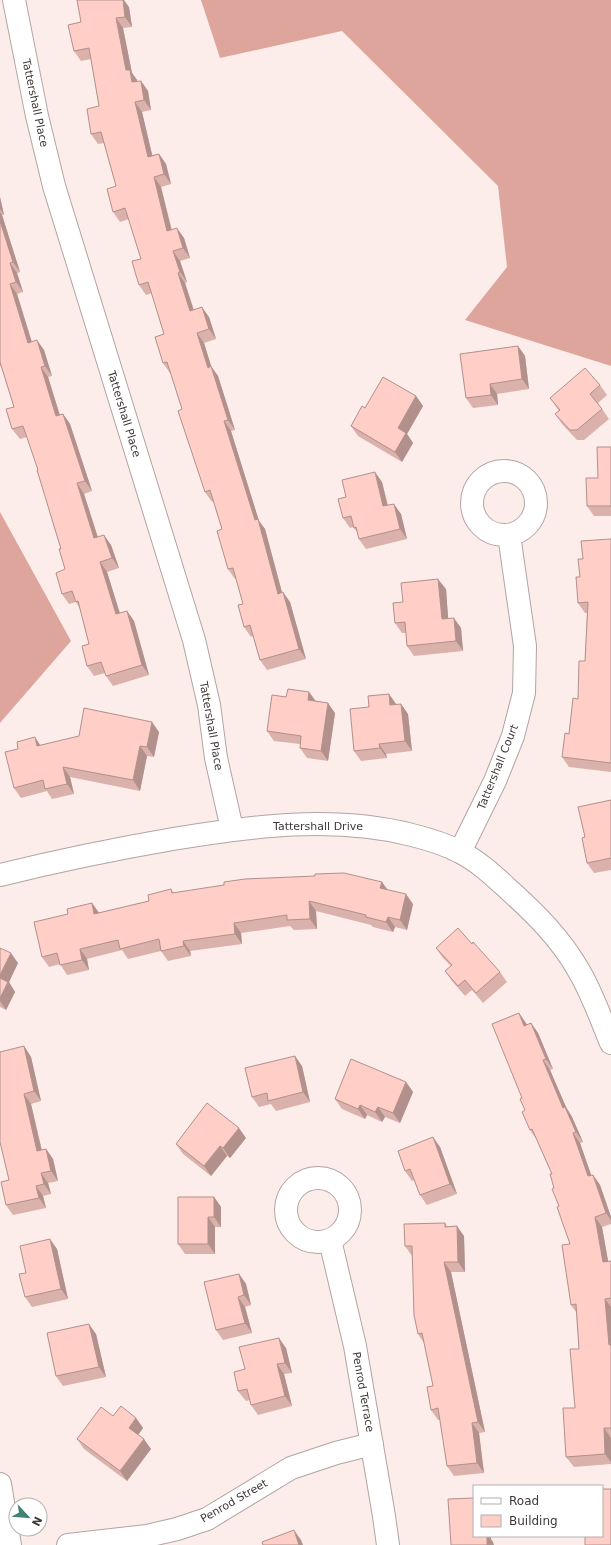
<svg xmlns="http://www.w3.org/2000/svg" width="611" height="1545" font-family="'DejaVu Sans',sans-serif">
  <rect width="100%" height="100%" fill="#fcedea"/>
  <path fill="#dea59d" d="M 201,0 L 611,0 L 611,366 L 465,320 L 507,267 L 498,186 L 342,31 L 220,58 Z
    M 0,512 L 71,641 L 0,723 Z"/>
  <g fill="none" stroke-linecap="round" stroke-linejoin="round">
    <defs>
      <path id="minor" d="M 14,0 L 37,116 L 54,186 L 194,640 L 209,705 L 216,758 L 232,829
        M472 503a32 32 0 1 1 64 0a32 32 0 1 1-64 0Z
        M 460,852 L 495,781 L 513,736 L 524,693 L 525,646 L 509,535
        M 0,875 C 57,861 115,849 173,839 C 252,826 334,815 412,835 C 428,839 445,844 460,852 C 478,861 494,876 508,889 C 535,913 561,939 579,971 C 592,993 601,1019 611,1043
        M286 1210a32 32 0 1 1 64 0a32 32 0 1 1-64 0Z
        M 330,1240 L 355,1346 L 384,1516 L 388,1545
        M 0,1484 L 10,1545
        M 68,1545 L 147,1536 L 177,1529 L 207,1519 L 291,1468 L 336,1453 L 372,1444"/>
    </defs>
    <use href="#minor" stroke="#b2a4a2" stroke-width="24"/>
    <use href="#minor" stroke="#fff" stroke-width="22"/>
  </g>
  <path fill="#dab1ab" d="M 129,7 L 132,27 L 123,28 L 132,73 L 137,80 L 137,82 L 141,81 L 148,91 L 151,110 L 142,112 L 152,155 L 159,154 L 166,164 L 171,184 L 161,187 L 172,230 L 184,238 L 190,258 L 180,261 L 187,282 L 185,283 L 194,310 L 209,317 L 216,339 L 204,343 L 211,367 L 218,376 L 235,430 L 231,431 L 259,521 L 265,529 L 282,592 L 290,602 L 306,659 L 267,670 L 260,660 L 253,636 L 251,637 L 244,627 L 243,604 L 236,579 L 235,579 L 228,569 L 222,529 L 213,501 L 212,502 L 205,492 L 182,409 L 171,373 L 170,373 L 163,363 L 164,334 L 152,293 L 146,295 L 139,285 L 141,259 L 129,219 L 120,222 L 113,212 L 116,186 L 104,143 L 98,144 L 91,134 L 99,106 L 91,59 L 81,61 L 74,51 L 81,22 Z
    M 0,197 L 4,215 L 2,215 L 20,272 L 17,273 L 23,292 L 17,294 L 32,342 L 44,350 L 52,376 L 48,377 L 60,415 L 63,414 L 70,424 L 92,491 L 84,494 L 98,537 L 111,545 L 119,568 L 107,572 L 120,613 L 127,611 L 134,621 L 149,675 L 113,686 L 106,676 L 105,673 L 94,676 L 87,666 L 89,644 L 80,609 L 76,602 L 69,604 L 62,594 L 65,569 L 61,549 L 38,470 L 27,437 L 20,439 L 12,429 L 14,407 L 1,366 L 0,366 Z
    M 518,346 L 525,356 L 529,389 L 497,394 L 498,405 L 473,408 L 466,398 Z
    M 600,385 L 607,395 L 598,403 L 609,419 L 584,440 L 577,440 L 562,424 L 555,414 L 559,411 L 550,398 Z
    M 416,396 L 423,406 L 407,434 L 413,443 L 402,462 L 358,436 L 351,426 L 365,408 Z
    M 611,447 L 611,516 L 594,516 L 587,506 Z
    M 382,482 L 388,505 L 401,514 L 407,539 L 366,549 L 359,539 L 358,533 L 353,527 L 350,528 L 343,518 L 346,497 Z
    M 611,539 L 611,772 L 569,767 L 562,757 L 569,734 L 578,699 L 585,661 L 587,613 L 585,613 L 578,603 L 583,559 Z
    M 446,589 L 448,618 L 461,628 L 463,651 L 414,656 L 407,646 L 406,633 L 402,633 L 395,623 L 403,602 Z
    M 309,692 L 316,701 L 335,713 L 328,761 L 307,758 L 300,748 L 300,744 L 274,741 L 267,731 L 286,697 Z
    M 389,694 L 396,704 L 401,704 L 408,714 L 412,751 L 386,754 L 387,758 L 361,761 L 354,751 L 369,707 Z
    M 159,732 L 154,757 L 147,756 L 140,791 L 70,777 L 74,794 L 52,799 L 47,791 L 21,798 L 14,788 L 40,745 Z
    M 611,800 L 611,870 L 594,873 L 587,863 L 585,837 Z
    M 382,882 L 387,889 L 413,904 L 407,930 L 395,927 L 393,932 L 373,927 L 371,925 L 316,911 L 317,929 L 294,930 L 290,926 L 241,933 L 242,944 L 190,951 L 191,956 L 168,961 L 161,951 L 128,959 L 122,950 L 87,959 L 89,970 L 67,975 L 60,964 L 49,967 L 42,957 L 68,914 L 92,903 L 99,913 L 149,901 L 171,889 L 174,893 Z
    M 472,944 L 500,972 L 507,982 L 483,1003 L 472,990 L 465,996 L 452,981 L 445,971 L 451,966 L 443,958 L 436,948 Z
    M 0,948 L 18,963 L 9,982 L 15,992 L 6,1010 L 0,1007 Z
    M 526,1023 L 527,1025 L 531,1023 L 538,1033 L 553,1069 L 550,1070 L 566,1107 L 572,1117 L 583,1142 L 580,1143 L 591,1175 L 593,1175 L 600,1185 L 611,1217 L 611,1224 L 602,1227 L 608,1261 L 611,1261 L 611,1464 L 574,1467 L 566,1457 L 575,1408 L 579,1349 L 576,1312 L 571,1305 L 570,1244 L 559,1206 L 552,1174 L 537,1140 L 530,1130 L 522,1098 Z
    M 24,1046 L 31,1057 L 41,1101 L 31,1104 L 42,1150 L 46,1149 L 53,1159 L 58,1181 L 48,1183 L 51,1194 L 43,1196 L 46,1208 L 13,1215 L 6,1205 Z
    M 302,1066 L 310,1102 L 276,1111 L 271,1104 L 259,1107 L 252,1097 Z
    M 406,1082 L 413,1092 L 400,1123 L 385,1117 L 382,1122 L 367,1115 L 365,1119 L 342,1109 L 335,1099 Z
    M 246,1138 L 230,1158 L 227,1156 L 211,1176 L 183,1154 L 176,1144 Z
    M 440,1147 L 457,1194 L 427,1205 L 420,1195 L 414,1180 L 412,1181 L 405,1171 Z
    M 214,1197 L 221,1207 L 221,1227 L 215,1227 L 215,1254 L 185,1254 L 178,1244 Z
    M 445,1223 L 447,1226 L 464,1236 L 465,1272 L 451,1272 L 485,1432 L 479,1433 L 484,1473 L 454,1476 L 447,1466 L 440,1420 L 438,1420 L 431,1410 L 433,1386 L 424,1343 L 418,1334 L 412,1256 L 405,1246 Z
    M 57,1249 L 68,1299 L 32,1307 L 25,1297 L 26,1273 Z
    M 239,1274 L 246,1284 L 251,1305 L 245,1307 L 252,1333 L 223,1340 L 216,1330 Z
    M 96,1334 L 106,1377 L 63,1386 L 56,1376 Z
    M 286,1348 L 292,1373 L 284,1374 L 292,1406 L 258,1415 L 251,1405 L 250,1400 L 246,1401 L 238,1391 L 245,1369 Z
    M 113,1416 L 136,1418 L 143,1428 L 138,1435 L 151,1449 L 127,1481 L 84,1449 L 77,1439 Z"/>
  <path fill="#b2908b" d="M 123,0 L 124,0 L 129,7 L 132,27 L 125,17 Z
    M 116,18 L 123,28 L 132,73 L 137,80 L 139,92 L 132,82 L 126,70 Z
    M 141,81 L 148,91 L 151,110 L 144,100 Z
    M 135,102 L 142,112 L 155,167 L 148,157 Z
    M 159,154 L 166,164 L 171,184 L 164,174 Z
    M 154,177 L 161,187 L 174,241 L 167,231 Z
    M 0,197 L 4,215 L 0,209 Z
    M 0,212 L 2,215 L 20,272 L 13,262 L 0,221 Z
    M 177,228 L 184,238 L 190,258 L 183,248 Z
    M 173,251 L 180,261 L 187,282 L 180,272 Z
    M 10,263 L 17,273 L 23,292 L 16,282 Z
    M 178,273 L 185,283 L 197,321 L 190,311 Z
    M 10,284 L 17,294 L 35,353 L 28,343 Z
    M 202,307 L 209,317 L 216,339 L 209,329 Z
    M 197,333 L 204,343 L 215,378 L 208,368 Z
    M 37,340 L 44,350 L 52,376 L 45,366 Z
    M 518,346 L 525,356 L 529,389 L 522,379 Z
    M 211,366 L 218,376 L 235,430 L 228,420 Z
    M 41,367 L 48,377 L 63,426 L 56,416 Z
    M 490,384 L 497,394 L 498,405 L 491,395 Z
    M 416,396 L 423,406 L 407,434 L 413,443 L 402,462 L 395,452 L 398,428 Z
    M 63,414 L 70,424 L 92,491 L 85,481 Z
    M 224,421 L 231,431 L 259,521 L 265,529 L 285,604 L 278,594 Z
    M 375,472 L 382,482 L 390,516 L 383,506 Z
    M 77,483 L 84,494 L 101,548 L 94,538 Z
    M 394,504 L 401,514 L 407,539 L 400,529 Z
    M 104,535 L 111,545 L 119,568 L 112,558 Z
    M 100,562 L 107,572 L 123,624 L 116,614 Z
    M 438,579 L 446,589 L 449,629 L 442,619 Z
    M 283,592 L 290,602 L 306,659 L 299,649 Z
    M 127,611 L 134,621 L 149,675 L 142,665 Z
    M 454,618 L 461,628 L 463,651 L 456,641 Z
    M 309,692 L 316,702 L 308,700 Z
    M 389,694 L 396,704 L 390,705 Z
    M 328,703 L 335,713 L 328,761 L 321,751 Z
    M 401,704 L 408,714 L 412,751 L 405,741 Z
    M 152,722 L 159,732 L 154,757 L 147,747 Z
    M 35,737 L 42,748 L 37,746 Z
    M 379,744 L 386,754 L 387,758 L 380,748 Z
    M 140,746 L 147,756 L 140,791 L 133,780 Z
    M 63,767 L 70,777 L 74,794 L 67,784 Z
    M 382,882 L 389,892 L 380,888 Z
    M 406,894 L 413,904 L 407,930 L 400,920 Z
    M 309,901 L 316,911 L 317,929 L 310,919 Z
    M 92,903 L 99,913 L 94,914 Z
    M 388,917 L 395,927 L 393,932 L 386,922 Z
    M 234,923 L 241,933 L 242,944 L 235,934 Z
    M 183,941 L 190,951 L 191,956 L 184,946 Z
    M 80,949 L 87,959 L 89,970 L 82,960 Z
    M 11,953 L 18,963 L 9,982 L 15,992 L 6,1010 L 0,1001 L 0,975 Z
    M 519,1013 L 526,1023 L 531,1036 L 524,1026 Z
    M 531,1023 L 538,1033 L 553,1069 L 546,1059 Z
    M 24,1046 L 31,1057 L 41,1101 L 34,1091 Z
    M 295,1056 L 302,1066 L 310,1102 L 303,1092 Z
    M 543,1060 L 550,1070 L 566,1107 L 572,1117 L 583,1142 L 576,1132 L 563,1108 Z
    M 406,1082 L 413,1092 L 400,1123 L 393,1113 Z
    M 24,1094 L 31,1104 L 44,1161 L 37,1151 Z
    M 360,1105 L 367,1115 L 365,1119 L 358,1109 Z
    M 378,1107 L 385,1117 L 382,1122 L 375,1112 Z
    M 239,1128 L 246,1138 L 230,1158 L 223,1148 Z
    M 573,1133 L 580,1143 L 595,1186 L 588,1176 Z
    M 433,1137 L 440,1147 L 457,1194 L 450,1184 Z
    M 220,1146 L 227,1156 L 211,1176 L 204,1166 Z
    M 46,1149 L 53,1159 L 58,1181 L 51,1171 Z
    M 41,1173 L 48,1183 L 51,1194 L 44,1184 Z
    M 593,1175 L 600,1185 L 611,1217 L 611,1220 L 606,1213 Z
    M 36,1186 L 43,1196 L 46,1208 L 39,1198 Z
    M 214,1197 L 221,1207 L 221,1227 L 214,1217 Z
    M 208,1217 L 215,1227 L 215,1254 L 208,1244 Z
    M 595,1217 L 602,1227 L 610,1272 L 603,1262 Z
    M 457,1226 L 464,1236 L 465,1272 L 458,1262 Z
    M 50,1239 L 57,1249 L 68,1299 L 61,1289 Z
    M 444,1262 L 451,1272 L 485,1432 L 478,1422 Z
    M 239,1274 L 246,1284 L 251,1305 L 244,1295 Z
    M 238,1297 L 245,1307 L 252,1333 L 245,1323 Z
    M 605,1299 L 611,1307 L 611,1348 L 609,1345 Z
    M 89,1324 L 96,1334 L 106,1377 L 99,1367 Z
    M 279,1338 L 286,1348 L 292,1373 L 285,1363 Z
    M 277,1364 L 284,1374 L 292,1406 L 285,1396 Z
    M 136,1418 L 143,1428 L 136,1438 L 129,1428 Z
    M 472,1423 L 479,1433 L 484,1473 L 477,1463 Z
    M 604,1428 L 611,1438 L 611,1462 L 605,1454 Z
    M 144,1439 L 151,1449 L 127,1481 L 120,1471 Z
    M 294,1530 L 301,1540 L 303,1545 L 299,1545 Z
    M 487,1536 L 491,1536 L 491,1539 L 493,1542 L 494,1545 L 487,1545 Z"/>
  <path fill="#fecec7" stroke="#b2908b" d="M 77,0 L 123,0 L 125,17 L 116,18 L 126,70 L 130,70 L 132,82 L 141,81 L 144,100 L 135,102 L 148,157 L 159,154 L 164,174 L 154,177 L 167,231 L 177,228 L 183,248 L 173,251 L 180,272 L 178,273 L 190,311 L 202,307 L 209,329 L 197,333 L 208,368 L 211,366 L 228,420 L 224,421 L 255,520 L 258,519 L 278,594 L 283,592 L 299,649 L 260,660 L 250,625 L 244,627 L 238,605 L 243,604 L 233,568 L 228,569 L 217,531 L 222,529 L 210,490 L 205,492 L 178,411 L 182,409 L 167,362 L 163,363 L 155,337 L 164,334 L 148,282 L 139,285 L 135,272 L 132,261 L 141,259 L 125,208 L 113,212 L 107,189 L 116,186 L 101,132 L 91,134 L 87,109 L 99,106 L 89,48 L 74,51 L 68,25 L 81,22 Z
    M 0,221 L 13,262 L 10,263 L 16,282 L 10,284 L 28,343 L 37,340 L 45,366 L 41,367 L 56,416 L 63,414 L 85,481 L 77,483 L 94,538 L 104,535 L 112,558 L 100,562 L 116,614 L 127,611 L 142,665 L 106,676 L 101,662 L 87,666 L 82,646 L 89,644 L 78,601 L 76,602 L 72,591 L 62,594 L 56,573 L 65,569 L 59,549 L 61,549 L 37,470 L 38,470 L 23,426 L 12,429 L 6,409 L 14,407 L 0,362 Z
    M 518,346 L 522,379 L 490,384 L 491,395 L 466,398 L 460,354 Z
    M 585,368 L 600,385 L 590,394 L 602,409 L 577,430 L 570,430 L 555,414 L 560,410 L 550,398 Z
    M 383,377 L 416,396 L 398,428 L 406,433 L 395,452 L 351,426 L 362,406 L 365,408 Z
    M 597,447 L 611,447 L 611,506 L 587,506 L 586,478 L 598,478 Z
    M 375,472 L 383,506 L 394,504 L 400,529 L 359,539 L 356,527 L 354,528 L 351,516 L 343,518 L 338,499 L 346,497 L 342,480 Z
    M 611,539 L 611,763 L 562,757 L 565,733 L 569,734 L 573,698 L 578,699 L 579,661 L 585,661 L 588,602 L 578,603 L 576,577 L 580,577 L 578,559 L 583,559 L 581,541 Z
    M 438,579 L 442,619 L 454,618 L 456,641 L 407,646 L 405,622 L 395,623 L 393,603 L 403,602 L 401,583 Z
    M 288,689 L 309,692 L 308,700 L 328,703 L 321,751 L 300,748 L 301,736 L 267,731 L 272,695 L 286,697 Z
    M 389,694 L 390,705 L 401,704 L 405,741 L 379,744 L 380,748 L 354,751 L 350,709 L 369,707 L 368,696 Z
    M 84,708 L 152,722 L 147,747 L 140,746 L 133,780 L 63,767 L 67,784 L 45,789 L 43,780 L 14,788 L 5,752 L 18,749 L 17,742 L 35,737 L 37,746 L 79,736 Z
    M 611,800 L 611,858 L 587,863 L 582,838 L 585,837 L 578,807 Z
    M 344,873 L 382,882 L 380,888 L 406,894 L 400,920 L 388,917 L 386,922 L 366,917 L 366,915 L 309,901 L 310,919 L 287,920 L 287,915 L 234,923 L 235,934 L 183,941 L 184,946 L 161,951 L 159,939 L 120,949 L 118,940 L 80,949 L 82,960 L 60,965 L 57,953 L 42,957 L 34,922 L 68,914 L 67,909 L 92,903 L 94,914 L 149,901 L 148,895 L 171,889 L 172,893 L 224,885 L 224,882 L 245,879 L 315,876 L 315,874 Z
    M 458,928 L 472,944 L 473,942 L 500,972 L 476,993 L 465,980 L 458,986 L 445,971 L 452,965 L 436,948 Z
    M 0,948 L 11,953 L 0,975 Z
    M 0,978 L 8,982 L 0,998 Z
    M 519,1013 L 524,1026 L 531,1023 L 546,1059 L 543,1060 L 563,1108 L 565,1107 L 576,1132 L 573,1133 L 588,1176 L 593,1175 L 606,1213 L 595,1217 L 603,1262 L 611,1261 L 611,1298 L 605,1299 L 609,1345 L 611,1345 L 611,1428 L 604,1428 L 605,1454 L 566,1457 L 563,1408 L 575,1408 L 570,1349 L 579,1349 L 576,1304 L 571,1305 L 562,1245 L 570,1244 L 557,1207 L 559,1206 L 552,1189 L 554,1188 L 550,1174 L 552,1174 L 532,1129 L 530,1130 L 522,1112 L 525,1110 L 520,1099 L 522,1098 L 492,1024 Z
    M 24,1046 L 34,1091 L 24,1094 L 37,1151 L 46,1149 L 51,1171 L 41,1173 L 44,1184 L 36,1186 L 39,1198 L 6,1205 L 1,1182 L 9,1180 L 0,1142 L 0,1052 Z
    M 295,1056 L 303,1092 L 268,1101 L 267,1093 L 252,1097 L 245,1068 Z
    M 351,1059 L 406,1082 L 393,1113 L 378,1107 L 375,1112 L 360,1105 L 358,1109 L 335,1099 Z
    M 207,1103 L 239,1128 L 223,1148 L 220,1146 L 204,1166 L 176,1144 Z
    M 433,1137 L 450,1184 L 420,1195 L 410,1169 L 405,1171 L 398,1151 Z
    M 178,1197 L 214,1197 L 214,1217 L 208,1217 L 208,1244 L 178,1244 Z
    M 445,1223 L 445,1227 L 457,1226 L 458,1262 L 444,1262 L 478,1422 L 472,1423 L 477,1463 L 447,1466 L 438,1408 L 431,1410 L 427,1387 L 433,1386 L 422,1333 L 418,1334 L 414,1315 L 412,1246 L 405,1246 L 404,1224 Z
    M 50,1239 L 61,1289 L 25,1297 L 19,1274 L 26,1273 L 20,1246 Z
    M 239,1274 L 244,1295 L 238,1297 L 245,1323 L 216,1330 L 204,1282 Z
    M 89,1324 L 99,1367 L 56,1376 L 47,1333 Z
    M 279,1338 L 285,1363 L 277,1364 L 285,1396 L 251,1405 L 247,1389 L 238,1391 L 234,1372 L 245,1369 L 239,1347 Z
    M 121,1406 L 136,1418 L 129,1428 L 144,1439 L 120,1471 L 77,1439 L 101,1407 L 113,1416 Z
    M 602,1489 L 611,1489 L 611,1545 L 585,1545 L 585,1536 L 602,1536 Z
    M 474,1498 L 474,1536 L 487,1536 L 487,1545 L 451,1545 L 448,1499 Z
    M 294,1530 L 299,1545 L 263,1545 L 262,1542 Z"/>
  <g text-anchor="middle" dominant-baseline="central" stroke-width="4" stroke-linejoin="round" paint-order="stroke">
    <g font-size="11" fill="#3f3938" stroke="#fff">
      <text transform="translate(35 103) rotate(78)">Tattershall Place</text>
      <text transform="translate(124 414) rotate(73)">Tattershall Place</text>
      <text transform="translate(211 726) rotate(80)">Tattershall Place</text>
      <text transform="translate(498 767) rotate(-68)">Tattershall Court</text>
      <text x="318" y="826">Tattershall Drive</text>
      <text transform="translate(363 1392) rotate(80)">Penrod Terrace</text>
      <text transform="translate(234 1501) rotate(-30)">Penrod Street</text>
    </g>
  </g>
  <rect x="473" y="1485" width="130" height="52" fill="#ffffff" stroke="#b2b0af"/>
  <rect x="481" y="1498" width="20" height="6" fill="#ffffff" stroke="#b2b0af"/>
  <text x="509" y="1505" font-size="12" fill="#3f3938">Road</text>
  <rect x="481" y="1515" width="20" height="12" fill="#fecec7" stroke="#b2b0af"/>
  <text x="509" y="1525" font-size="12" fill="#3f3938">Building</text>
  <g transform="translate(28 1517) rotate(116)"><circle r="19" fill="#ffffff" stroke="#b2b0af"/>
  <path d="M0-3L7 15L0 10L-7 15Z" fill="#408274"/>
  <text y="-6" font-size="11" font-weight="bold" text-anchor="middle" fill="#3f3938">N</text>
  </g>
</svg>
